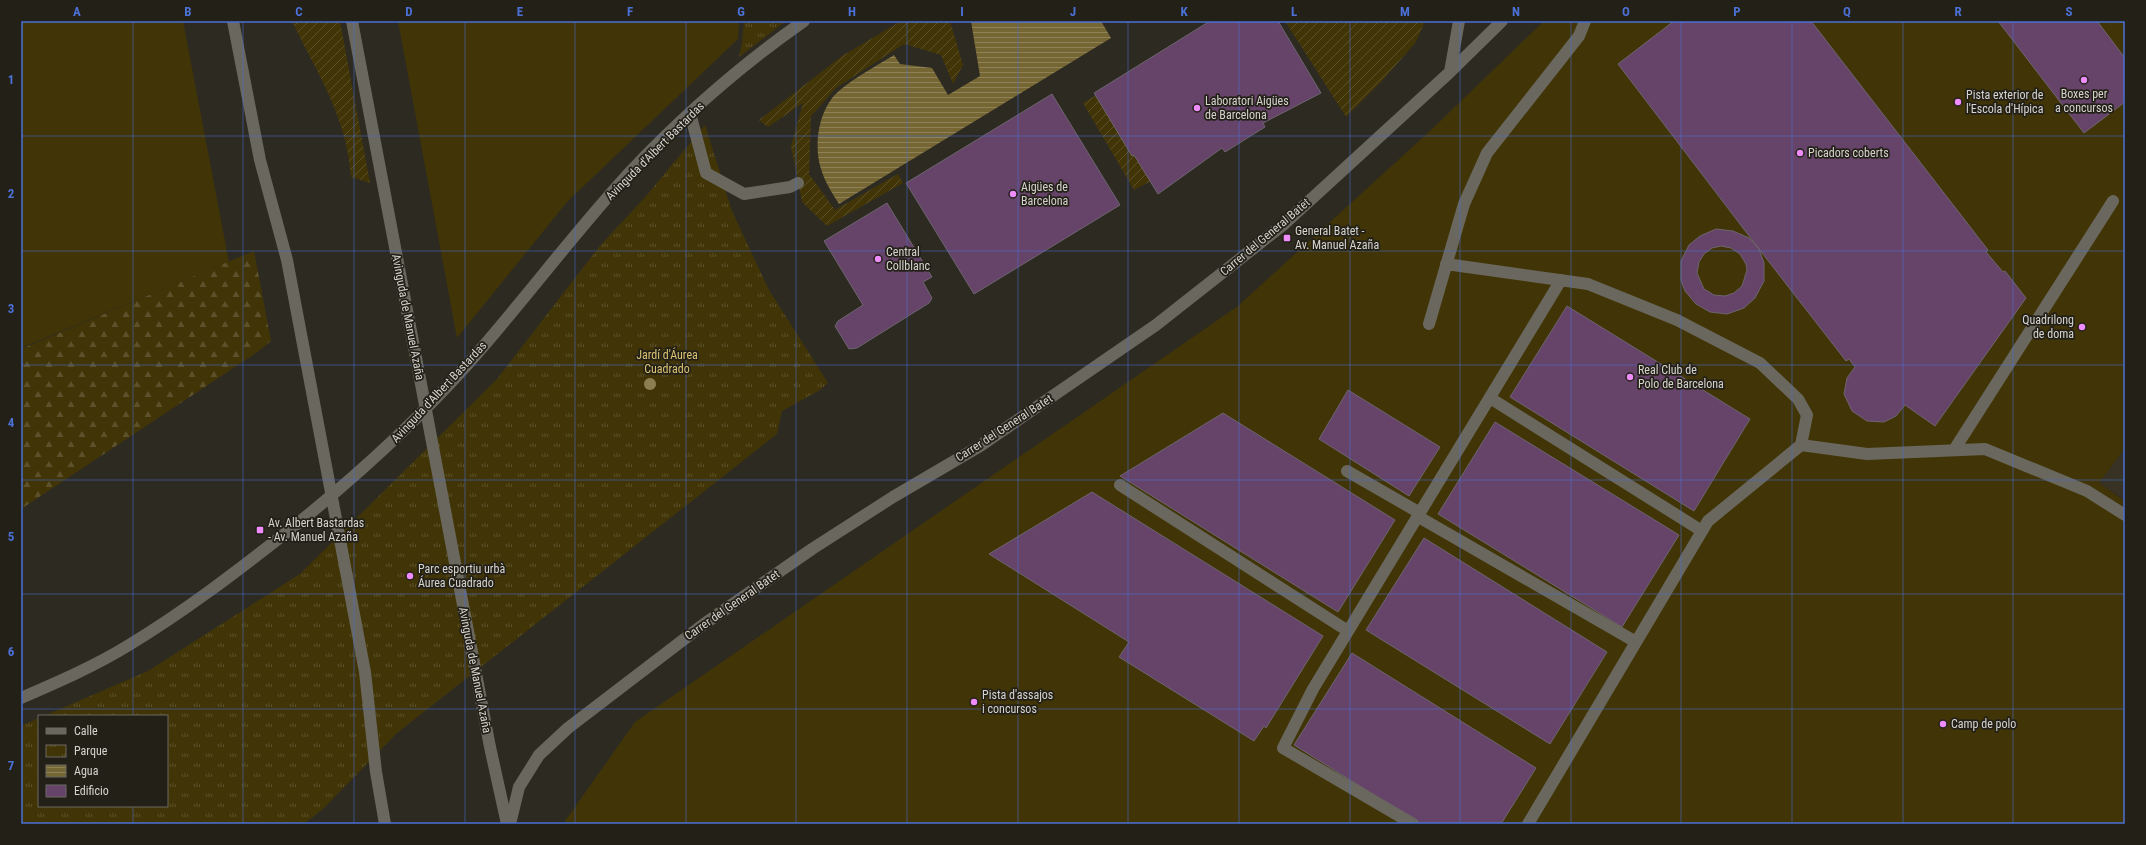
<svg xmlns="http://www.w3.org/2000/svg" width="2146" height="845" font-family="'Roboto Condensed',sans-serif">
  <defs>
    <pattern id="forest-firs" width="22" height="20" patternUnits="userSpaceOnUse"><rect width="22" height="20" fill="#413507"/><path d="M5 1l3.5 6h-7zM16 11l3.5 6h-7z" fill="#5c512a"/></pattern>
    <pattern id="park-tufts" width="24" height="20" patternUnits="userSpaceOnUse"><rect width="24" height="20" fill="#413507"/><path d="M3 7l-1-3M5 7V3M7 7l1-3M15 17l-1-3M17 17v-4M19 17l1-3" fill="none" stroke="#5c512a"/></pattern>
    <pattern id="garden-furrows" width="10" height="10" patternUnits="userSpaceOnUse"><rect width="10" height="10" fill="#413507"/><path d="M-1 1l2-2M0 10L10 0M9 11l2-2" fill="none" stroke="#5c512a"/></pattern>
    <pattern id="water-rules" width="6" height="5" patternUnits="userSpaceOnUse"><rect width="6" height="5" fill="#756633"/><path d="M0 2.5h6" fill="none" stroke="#8e8259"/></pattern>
  </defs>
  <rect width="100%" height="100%" fill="#2d2a22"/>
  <path fill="#373224" d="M 2125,448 L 2125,500 L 2099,483 Z"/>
  <path fill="#413507" d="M 21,21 L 183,21 L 229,262 L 21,348 Z
    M 398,21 L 739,21 L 738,39 L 567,202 L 457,338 Z
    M 1544,21 L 2125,21 L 2125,448 L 2099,483 L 2125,501 L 2125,824 L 566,824 L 565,821 L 635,722 L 1238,306 L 1430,131 Z"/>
  <path fill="url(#forest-firs)" d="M 254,251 L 271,341 L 256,353 L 21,509 L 21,349 Z"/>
  <path fill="url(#park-tufts)" d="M 744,21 L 786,21 L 739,57 L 742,43 Z
    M 705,125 L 732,211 L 769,290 L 828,383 L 820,390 L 782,411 L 777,434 L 397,733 L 323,809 L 304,824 L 21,824 L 21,726 L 39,718 L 39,806 L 167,806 L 167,716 L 44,716 L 148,671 L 300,574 L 497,379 L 599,247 L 647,195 Z"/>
  <path fill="url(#garden-furrows)" d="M 292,21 L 340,21 L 370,183 L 351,177 C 346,114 318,76 292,21 Z
    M 901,21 L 950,21 L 963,65 L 953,84 L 941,55 L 904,44 L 836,88 L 811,116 L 809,174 L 835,210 L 898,174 L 903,183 L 827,226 L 802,202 L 791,146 L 803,103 L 768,127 L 759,120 L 842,56 Z
    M 1285,21 L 1425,21 L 1416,42 L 1381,82 L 1346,117 Z
    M 1106,89 L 1157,178 L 1134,190 L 1083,103 Z"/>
  <path fill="url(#water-rules)" d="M 971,21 L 1101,21 L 1111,38 L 839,204 C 832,193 825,182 821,169 C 813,144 819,107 840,90 C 856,77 876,66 894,55 L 900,64 L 932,68 L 948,95 L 980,76 Z"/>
  <path fill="#66446a" stroke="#6d656d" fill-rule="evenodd" d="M 1210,21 L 1278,21 L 1321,93 L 1263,123 L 1265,127 L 1225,152 L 1222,148 L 1158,194 L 1134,155 L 1132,156 L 1094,93 Z
    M 1674,21 L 1811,21 L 1988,250 L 1986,252 L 2003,272 L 2005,271 L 2026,298 L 1935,426 L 1905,405 L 1896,416 L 1884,422 L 1867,421 L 1852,411 L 1844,394 L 1847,378 L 1855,367 L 1849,359 L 1846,361 L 1759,249 L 1618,64 Z
    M 1998,21 L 2097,21 L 2125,58 L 2125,102 L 2084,133 Z
    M 1052,94 L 1120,205 L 974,294 L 906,183 Z
    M 887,203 L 932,277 L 923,282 L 932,298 L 929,303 L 857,348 L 849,349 L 835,326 L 838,321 L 863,305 L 824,241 Z
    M 1716,229 L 1733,231 L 1749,238 L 1759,249 L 1764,263 L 1764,281 L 1755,298 L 1744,308 L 1727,314 L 1710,312 L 1696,304 L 1685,291 L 1681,280 L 1681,261 L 1689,245 L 1700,236 ZM 1721,246 L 1731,248 L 1740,254 L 1746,264 L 1747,270 L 1742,286 L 1734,293 L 1725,296 L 1714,295 L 1704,289 L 1697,273 L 1699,262 L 1704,254 L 1712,248 Z
    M 1567,306 L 1750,419 L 1694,511 L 1510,397 Z
    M 1348,390 L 1440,447 L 1409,496 L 1319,439 Z
    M 1223,413 L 1395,520 L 1338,612 L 1120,476 Z
    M 1495,422 L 1679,535 L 1622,627 L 1438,514 Z
    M 1092,492 L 1323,636 L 1266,728 L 1264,726 L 1254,741 L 1119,657 L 1129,642 L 989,554 Z
    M 1424,538 L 1607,652 L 1550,744 L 1366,630 Z
    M 1352,653 L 1536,768 L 1501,824 L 1421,824 L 1294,745 Z"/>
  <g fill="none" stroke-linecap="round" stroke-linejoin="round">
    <path stroke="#6a685e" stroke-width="12" d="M 690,113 L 706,173 L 744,194 L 790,187 L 798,183
      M 1446,264 L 1588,284 L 1677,320 L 1760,363 L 1798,399 L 1807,415 L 1801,445 L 1708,521 L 1528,824
      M 1429,324 L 1464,204 L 1487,153 L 1579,36 L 1585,21
      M 1490,398 L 1702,531
      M 1801,445 L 1867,454 L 1985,449 L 2087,491 L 2125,515
      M 1954,450 L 2113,201
      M 1347,471 L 1420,513
      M 1120,485 L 1348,631
      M 1417,516 L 1636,642
      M 1413,824 L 1283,748 L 1313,689 L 1561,280"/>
    <path stroke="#6a685e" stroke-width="12" d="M 233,21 L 260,160 L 287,260 L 365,672 L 376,772 L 385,824
      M 352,21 L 490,747 L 507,824
      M 1450,72 L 1459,21
      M 21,698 C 58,682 95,666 129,645 C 185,611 236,572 287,532 C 351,481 412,426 467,365 C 523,302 573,234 630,172 C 682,117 741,65 804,21
      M 510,824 L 519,787 L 539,755 L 568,728 L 704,624 L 812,549 L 893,497 L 980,446 L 1156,325 L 1283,225 L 1450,72 L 1502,21"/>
  </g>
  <circle fill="#8c7e4e" cx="650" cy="384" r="6"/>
  <path fill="none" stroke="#4b70d6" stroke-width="1" stroke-opacity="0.55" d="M 133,21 L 133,716M 243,21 L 243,824M 354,21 L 354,824M 465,21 L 465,824M 575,21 L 575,824M 686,21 L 686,824M 796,21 L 796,824M 907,21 L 907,824M 1018,21 L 1018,824M 1128,21 L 1128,824M 1239,21 L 1239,824M 1350,21 L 1350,824M 1460,21 L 1460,824M 1571,21 L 1571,824M 1681,21 L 1681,824M 1792,21 L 1792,824M 1903,21 L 1903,824M 2013,21 L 2013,824M 21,136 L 2125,136M 21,251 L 2125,251M 21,365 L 2125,365M 21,480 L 2125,480M 21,594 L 2125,594M 21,709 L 2125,709M 133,806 L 133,824"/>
  <g fill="#ed8cfa" stroke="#232018" stroke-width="1.5">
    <circle cx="2084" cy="80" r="4"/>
    <circle cx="1958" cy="102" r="4"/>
    <circle cx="1197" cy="108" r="4"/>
    <circle cx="1800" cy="153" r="4"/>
    <circle cx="1013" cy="194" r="4"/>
    <rect x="1283" y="234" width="8" height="8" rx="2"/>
    <circle cx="878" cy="259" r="4"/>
    <circle cx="2082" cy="327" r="4"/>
    <circle cx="1630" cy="377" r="4"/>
    <rect x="256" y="526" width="8" height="8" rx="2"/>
    <circle cx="410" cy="576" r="4"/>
    <circle cx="974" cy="702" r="4"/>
    <circle cx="1943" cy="724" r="4"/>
  </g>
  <g text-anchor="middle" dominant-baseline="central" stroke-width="3.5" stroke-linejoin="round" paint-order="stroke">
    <g font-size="12" fill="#d6d4cf" stroke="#232018" text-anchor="start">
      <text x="2084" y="94" text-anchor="middle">Boxes per<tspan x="2084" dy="14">a concursos</tspan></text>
      <text x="1966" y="95">Pista exterior de<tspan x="1966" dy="14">l'Escola d'Hípica</tspan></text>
      <text x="1205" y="101">Laboratori Aigües<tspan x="1205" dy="14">de Barcelona</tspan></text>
      <text x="1808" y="153">Picadors coberts</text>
      <text x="1021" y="187">Aigües de<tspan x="1021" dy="14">Barcelona</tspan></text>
      <text x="1295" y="231">General Batet -<tspan x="1295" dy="14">Av. Manuel Azaña</tspan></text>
      <text x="886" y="252">Central<tspan x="886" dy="14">Collblanc</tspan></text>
      <text x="2074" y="320" text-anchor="end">Quadrilong<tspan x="2074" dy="14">de doma</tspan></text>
      <text x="1638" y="370">Real Club de<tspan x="1638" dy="14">Polo de Barcelona</tspan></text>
      <text x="268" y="523">Av. Albert Bastardas<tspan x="268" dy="14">- Av. Manuel Azaña</tspan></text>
      <text x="418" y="569">Parc esportiu urbà<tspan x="418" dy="14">Áurea Cuadrado</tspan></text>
      <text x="982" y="695">Pista d'assajos<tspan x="982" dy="14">i concursos</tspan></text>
      <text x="1951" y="724">Camp de polo</text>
    </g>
    <g font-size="12" fill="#d6d4cf" stroke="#232018">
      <text transform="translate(655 151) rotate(-45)">Avinguda d'Albert Bastardas</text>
      <text transform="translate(1265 237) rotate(-40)">Carrer del General Batet</text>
      <text transform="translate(408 317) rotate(79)">Avinguda de Manuel Azaña</text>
      <text transform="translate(439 392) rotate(-47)">Avinguda d'Albert Bastardas</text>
      <text transform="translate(1004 428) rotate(-33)">Carrer del General Batet</text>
      <text transform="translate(732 605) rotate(-35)">Carrer del General Batet</text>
      <text transform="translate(475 670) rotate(79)">Avinguda de Manuel Azaña</text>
    </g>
    <g font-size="12" fill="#d9c272" stroke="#232018">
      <text x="667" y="355">Jardí d'Áurea<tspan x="667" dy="14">Cuadrado</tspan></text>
    </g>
  </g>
  <rect width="2146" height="845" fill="none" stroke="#232018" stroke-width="44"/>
  <rect x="38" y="715" width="130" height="92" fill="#232018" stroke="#6b6861"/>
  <rect x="46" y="728" width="20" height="6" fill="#6a685e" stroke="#6b6861"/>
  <text x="74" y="735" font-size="12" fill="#d6d4cf">Calle</text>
  <rect x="46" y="745" width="20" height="12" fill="url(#park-tufts)" stroke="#6b6861"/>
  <text x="74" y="755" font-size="12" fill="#d6d4cf">Parque</text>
  <rect x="46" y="765" width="20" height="12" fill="url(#water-rules)" stroke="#6b6861"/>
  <text x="74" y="775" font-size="12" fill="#d6d4cf">Agua</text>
  <rect x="46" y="785" width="20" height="12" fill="#66446a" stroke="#6b6861"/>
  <text x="74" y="795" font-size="12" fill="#d6d4cf">Edificio</text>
  <rect x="22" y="22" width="2102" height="801" fill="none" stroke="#4b70d6" stroke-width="1.5"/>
  <g font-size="13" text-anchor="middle" font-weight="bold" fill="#4b70d6">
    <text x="77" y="16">A</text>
    <text x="188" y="16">B</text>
    <text x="299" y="16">C</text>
    <text x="409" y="16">D</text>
    <text x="520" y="16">E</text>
    <text x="630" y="16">F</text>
    <text x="741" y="16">G</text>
    <text x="852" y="16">H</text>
    <text x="962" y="16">I</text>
    <text x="1073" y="16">J</text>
    <text x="1184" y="16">K</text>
    <text x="1294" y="16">L</text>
    <text x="1405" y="16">M</text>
    <text x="1516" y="16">N</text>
    <text x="1626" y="16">O</text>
    <text x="1737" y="16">P</text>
    <text x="1847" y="16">Q</text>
    <text x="1958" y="16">R</text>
    <text x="2069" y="16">S</text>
    <text x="11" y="84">1</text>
    <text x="11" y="198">2</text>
    <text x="11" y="313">3</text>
    <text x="11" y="427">4</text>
    <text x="11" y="541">5</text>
    <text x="11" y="656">6</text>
    <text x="11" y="770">7</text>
  </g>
</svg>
